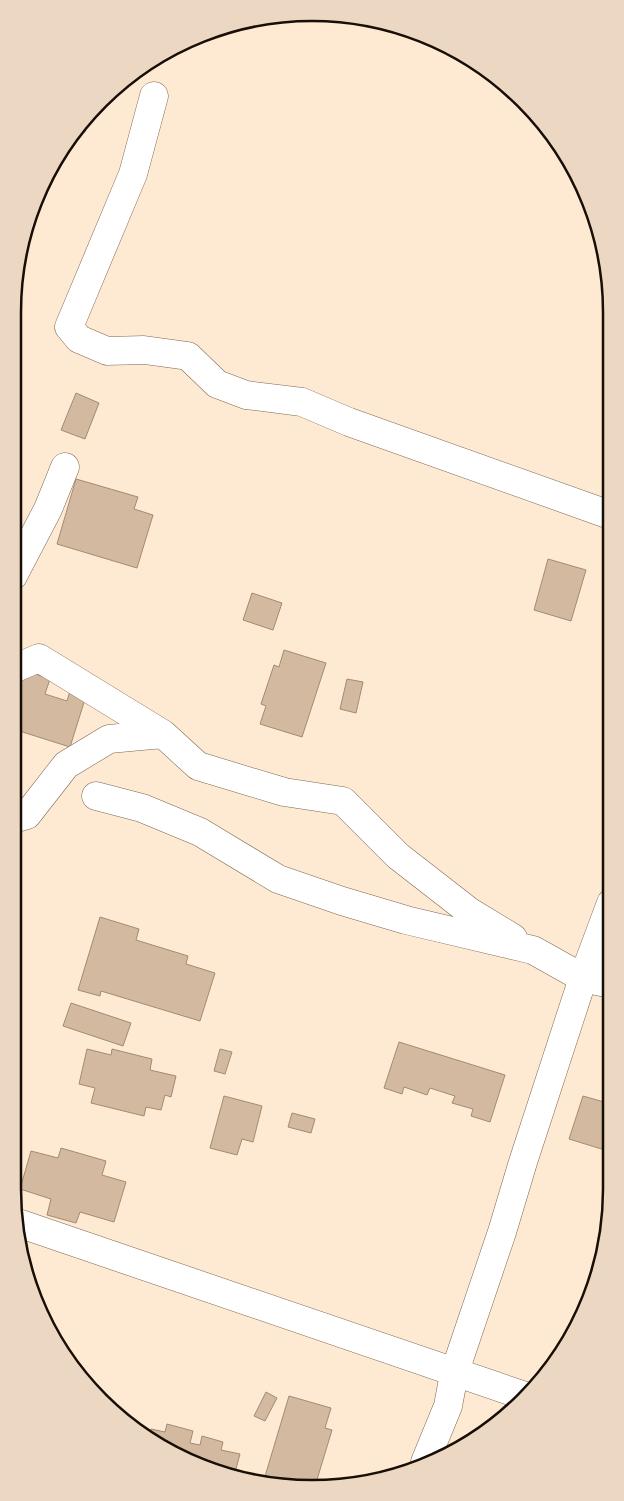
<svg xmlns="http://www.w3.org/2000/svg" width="624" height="1501" font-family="'Asap Condensed',sans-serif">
  <rect width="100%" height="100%" fill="#fee9d3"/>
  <path fill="#d2b99f" stroke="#a38b72" d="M 89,113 L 85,132 L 78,130 L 87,114 Z
    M 76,393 L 99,403 L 85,439 L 61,430 Z
    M 76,479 L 138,497 L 134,509 L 153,515 L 137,568 L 57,544 Z
    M 548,559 L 586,570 L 571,621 L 534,610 Z
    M 252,593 L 282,603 L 273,630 L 243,620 Z
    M 284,650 L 326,663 L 302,737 L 260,724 L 266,706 L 261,704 L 274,665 L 279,667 Z
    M 24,670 L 50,679 L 45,694 L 67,701 L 70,691 L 86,696 L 70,747 L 13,729 L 13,706 Z
    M 347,679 L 363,682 L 356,713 L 340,709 Z
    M 100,917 L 139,929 L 136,940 L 188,956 L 186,964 L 215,973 L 200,1021 L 101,991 L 100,996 L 78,990 Z
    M 71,1003 L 131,1023 L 123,1046 L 63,1026 Z
    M 399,1042 L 505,1075 L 490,1122 L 471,1116 L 473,1109 L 452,1103 L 455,1096 L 430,1088 L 427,1095 L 404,1087 L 402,1094 L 384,1088 Z
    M 87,1049 L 111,1055 L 112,1049 L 152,1059 L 150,1070 L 176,1076 L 171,1097 L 165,1095 L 161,1110 L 146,1107 L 144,1116 L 91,1103 L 95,1088 L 79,1084 Z
    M 220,1049 L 232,1052 L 225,1074 L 214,1071 Z
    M 224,1096 L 262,1106 L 253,1142 L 242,1139 L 237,1155 L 210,1148 Z
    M 583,1096 L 604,1102 L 606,1096 L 611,1098 L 611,1165 L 604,1162 L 608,1151 L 569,1139 Z
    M 292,1113 L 315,1119 L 311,1133 L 288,1127 Z
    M 61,1148 L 106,1161 L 102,1175 L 126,1182 L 114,1222 L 80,1212 L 76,1223 L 47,1215 L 51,1199 L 20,1189 L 31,1151 L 58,1158 Z
    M 266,1392 L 277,1398 L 265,1421 L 254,1416 Z
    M 289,1396 L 331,1408 L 325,1428 L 332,1430 L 316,1483 L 263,1483 Z
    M 167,1424 L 193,1431 L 190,1443 L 200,1445 L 202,1436 L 223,1442 L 221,1450 L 240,1454 L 234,1476 L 163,1449 L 149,1437 L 151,1429 L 165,1432 Z"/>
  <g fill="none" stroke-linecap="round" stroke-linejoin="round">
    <defs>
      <path id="minor" d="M 154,96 L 133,174 L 69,327 L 79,339 L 107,351 L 144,350 L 188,356 L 217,384 L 246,395 L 302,402 L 349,422 L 610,515
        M 13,576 L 48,509 L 65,467
        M 13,669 L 39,658 L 163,734
        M 96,796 L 142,808 L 200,832 L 278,879 L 342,901 L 406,920 L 533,950 L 583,978 L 523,1162 L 502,1232 L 454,1374 L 448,1406 L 425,1462
        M 13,819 L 27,815 L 66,765 L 109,739 L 163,734 L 198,766 L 284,792 L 343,801 L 398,856 L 470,912 L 513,938
        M 611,903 L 583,978 L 611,984
        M 18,1223 L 525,1396"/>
    </defs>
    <use href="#minor" stroke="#7f6850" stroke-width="29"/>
    <use href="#minor" stroke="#fff" stroke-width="28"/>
  </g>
  <path d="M0 0H624V1501H0ZM312 21H312A291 291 0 0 1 603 312V1189A291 291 0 0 1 312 1480H312A291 291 0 0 1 21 1189V312A291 291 0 0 1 312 21Z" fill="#ecd7c3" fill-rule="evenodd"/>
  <path fill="none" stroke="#170e06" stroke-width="2.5" d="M312 21H312A291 291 0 0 1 603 312V1189A291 291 0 0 1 312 1480H312A291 291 0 0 1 21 1189V312A291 291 0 0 1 312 21Z"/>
</svg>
